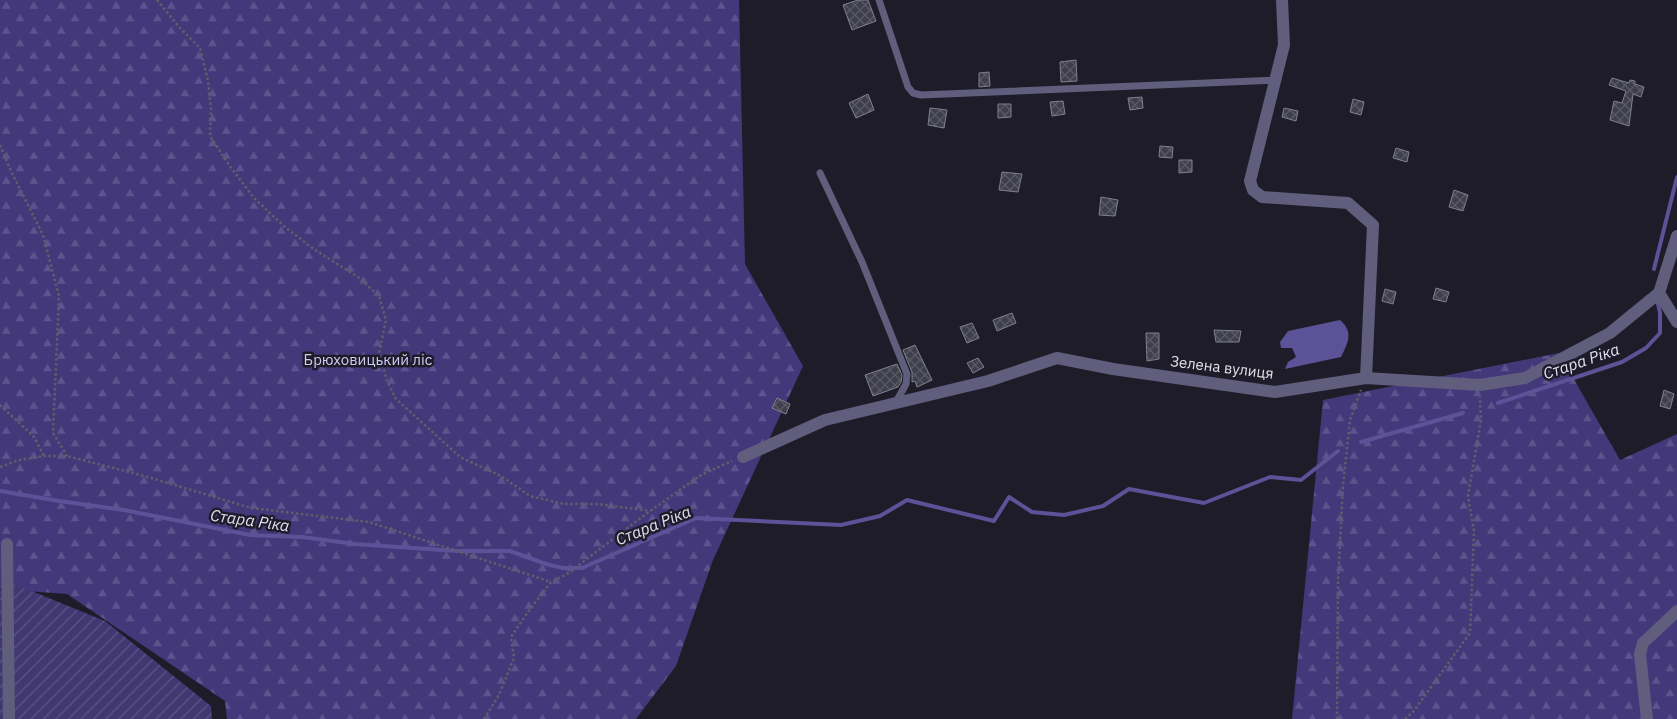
<svg xmlns="http://www.w3.org/2000/svg" width="1677" height="719" font-family="'IBM Plex Sans',sans-serif">
  <defs>
    <pattern id="forest-firs" width="22" height="20" patternUnits="userSpaceOnUse" patternTransform="scale(1.25)"><rect width="22" height="20" fill="#43387a"/><path d="M5 1l3.5 6h-7zM16 11l3.5 6h-7z" fill="#5e548d"/></pattern>
    <pattern id="garden-furrows" width="10" height="10" patternUnits="userSpaceOnUse" patternTransform="scale(1.25)"><rect width="10" height="10" fill="#413872"/><path d="M-1 1l2-2M0 10L10 0M9 11l2-2" fill="none" stroke="#5c5486"/></pattern>
    <pattern id="building-cross-hatch" width="8" height="8" patternUnits="userSpaceOnUse" patternTransform="scale(1.25)"><rect width="8" height="8" fill="#3f3f4c"/><path d="M0 0l8 8M0 8l8-8" fill="none" stroke="#5a5a66"/></pattern>
  </defs>
  <rect width="100%" height="100%" fill="#1d1c28"/>
  <path fill="url(#forest-firs)" d="M 0,0 L 739,0 L 745,264 L 803,366 L 713,560 L 676,666 L 636,719 L 227,719 L 225,701 L 67,594 L 0,589 Z
    M 1559,353 L 1620,460 L 1677,434 L 1677,719 L 1292,719 L 1323,400 Z"/>
  <path fill="url(#garden-furrows)" d="M 17,585 L 105,621 L 211,706 L 212,719 L 0,719 L 0,590 Z"/>
  <path fill="#5b5297" d="M 1340,320 C 1354,332 1348,343 1341,357 L 1285,369 L 1288,362 L 1296,357 L 1292,348 L 1281,348 L 1280,342 L 1288,331 Z"/>
  <g fill="none" stroke-linecap="round" stroke-linejoin="round">
    <path stroke="#5b5297" stroke-width="4" d="M 1654,269 L 1677,177
      M 1498,403 L 1622,362 L 1646,348 L 1660,333 L 1660,313 L 1657,299
      M 1361,442 L 1463,413
      M 0,491 L 59,501 L 124,510 L 250,535 L 302,537 L 355,544 L 457,551 L 510,551 L 546,564 L 563,568 L 582,568 L 696,518 L 841,525 L 880,516 L 907,500 L 994,521 L 1009,497 L 1032,512 L 1064,515 L 1103,506 L 1129,489 L 1204,503 L 1270,477 L 1301,480 L 1338,451"/>
  </g>
  <path fill="url(#building-cross-hatch)" stroke="#807f8e" d="M 858,0 L 868,0 L 876,21 L 852,30 L 843,5 Z
    M 1076,60 L 1077,81 L 1061,82 L 1060,62 Z
    M 989,72 L 990,86 L 979,87 L 979,73 Z
    M 1612,78 L 1629,83 L 1630,80 L 1635,81 L 1635,84 L 1644,87 L 1641,97 L 1633,94 L 1629,126 L 1610,120 L 1614,101 L 1622,103 L 1626,91 L 1609,85 Z
    M 868,94 L 874,110 L 856,118 L 849,103 Z
    M 1142,97 L 1143,108 L 1130,110 L 1128,98 Z
    M 1353,99 L 1364,102 L 1361,115 L 1350,112 Z
    M 1063,101 L 1065,114 L 1052,116 L 1050,102 Z
    M 998,104 L 1011,104 L 1011,117 L 998,118 Z
    M 930,108 L 947,110 L 944,128 L 928,125 Z
    M 1284,108 L 1298,111 L 1296,121 L 1282,117 Z
    M 1160,146 L 1173,147 L 1172,158 L 1159,157 Z
    M 1396,148 L 1409,152 L 1407,162 L 1393,158 Z
    M 1179,160 L 1192,160 L 1192,172 L 1179,173 Z
    M 1002,172 L 1022,174 L 1018,192 L 999,190 Z
    M 1454,190 L 1468,195 L 1463,211 L 1449,207 Z
    M 1101,197 L 1118,200 L 1115,216 L 1099,215 Z
    M 1436,288 L 1449,292 L 1446,302 L 1433,299 Z
    M 1385,289 L 1396,292 L 1393,304 L 1382,301 Z
    M 1012,313 L 1016,323 L 997,331 L 993,320 Z
    M 972,323 L 979,338 L 967,343 L 960,327 Z
    M 1214,330 L 1241,331 L 1239,342 L 1216,342 Z
    M 1146,333 L 1159,333 L 1159,359 L 1147,361 Z
    M 915,345 L 932,380 L 917,387 L 915,381 L 912,382 L 912,372 L 903,350 Z
    M 978,358 L 984,367 L 973,373 L 967,363 Z
    M 897,364 L 902,375 L 901,382 L 898,387 L 873,396 L 865,375 Z
    M 1664,390 L 1674,394 L 1670,409 L 1660,406 Z
    M 777,398 L 790,404 L 786,414 L 772,408 Z"/>
  <g fill="none" stroke-linecap="round" stroke-linejoin="round">
    <path stroke="#5f5f69" stroke-width="2.5" stroke-dasharray="2.5 2.5" stroke-linecap="butt" d="M 157,0 L 179,27 L 200,48 L 208,81 L 211,109 L 210,136 L 229,165 L 254,198 L 285,227 L 315,250 L 358,277 L 379,296 L 386,320 L 379,353 L 387,381 L 396,399 L 460,457 L 501,476 L 530,496 L 564,504 L 598,504 L 650,511
      M 0,145 L 11,171 L 43,235 L 59,296 L 53,433 L 67,456
      M 0,405 L 34,437 L 44,456
      M 0,467 L 19,460 L 44,456 L 67,456 L 148,477 L 251,508 L 369,522 L 551,582
      M 484,719 L 499,695 L 514,658 L 511,637 L 528,612 L 551,582 L 567,574 L 650,511 L 701,475 L 732,461
      M 1337,719 L 1338,581 L 1343,485 L 1350,420 L 1361,390
      M 1405,719 L 1413,712 L 1470,633 L 1474,531 L 1468,496 L 1481,420 L 1480,397"/>
    <path stroke="#605e7c" stroke-width="7" d="M 879,0 L 908,87 L 913,93 L 921,95 L 1276,80
      M 820,173 L 862,262 L 907,374 L 906,384 L 896,402"/>
    <path stroke="#605e7c" stroke-width="12" d="M 1282,0 L 1284,45 L 1250,181 L 1253,190 L 1262,197 L 1348,203 L 1373,225 L 1366,378
      M 1659,293 L 1677,322
      M 743,457 L 825,420 L 988,381 L 1057,358 L 1113,369 L 1275,392 L 1366,378 L 1480,385 L 1525,378 L 1610,333 L 1659,293 L 1677,236
      M 7,544 L 9,719
      M 1647,719 L 1640,654 L 1643,643 L 1677,611"/>
  </g>
  <g text-anchor="middle" dominant-baseline="central" stroke-width="5" stroke-linejoin="round" paint-order="stroke">
    <g font-size="15" fill="#ceccf4" stroke="#1d1c28">
      <text x="368" y="359">Брюховицький ліс</text>
    </g>
    <g font-size="15" fill="#e0e0e8" stroke="#1d1c28">
      <text transform="translate(1222 367) rotate(7)">Зелена вулиця</text>
    </g>
    <g font-size="16" font-style="italic" fill="#e1e0f4" stroke="#1d1c28">
      <text transform="translate(1581 361) rotate(-19)">Стара Ріка</text>
      <text transform="translate(250 520) rotate(8)">Стара Ріка</text>
      <text transform="translate(653 525) rotate(-22)">Стара Ріка</text>
    </g>
  </g>
</svg>
